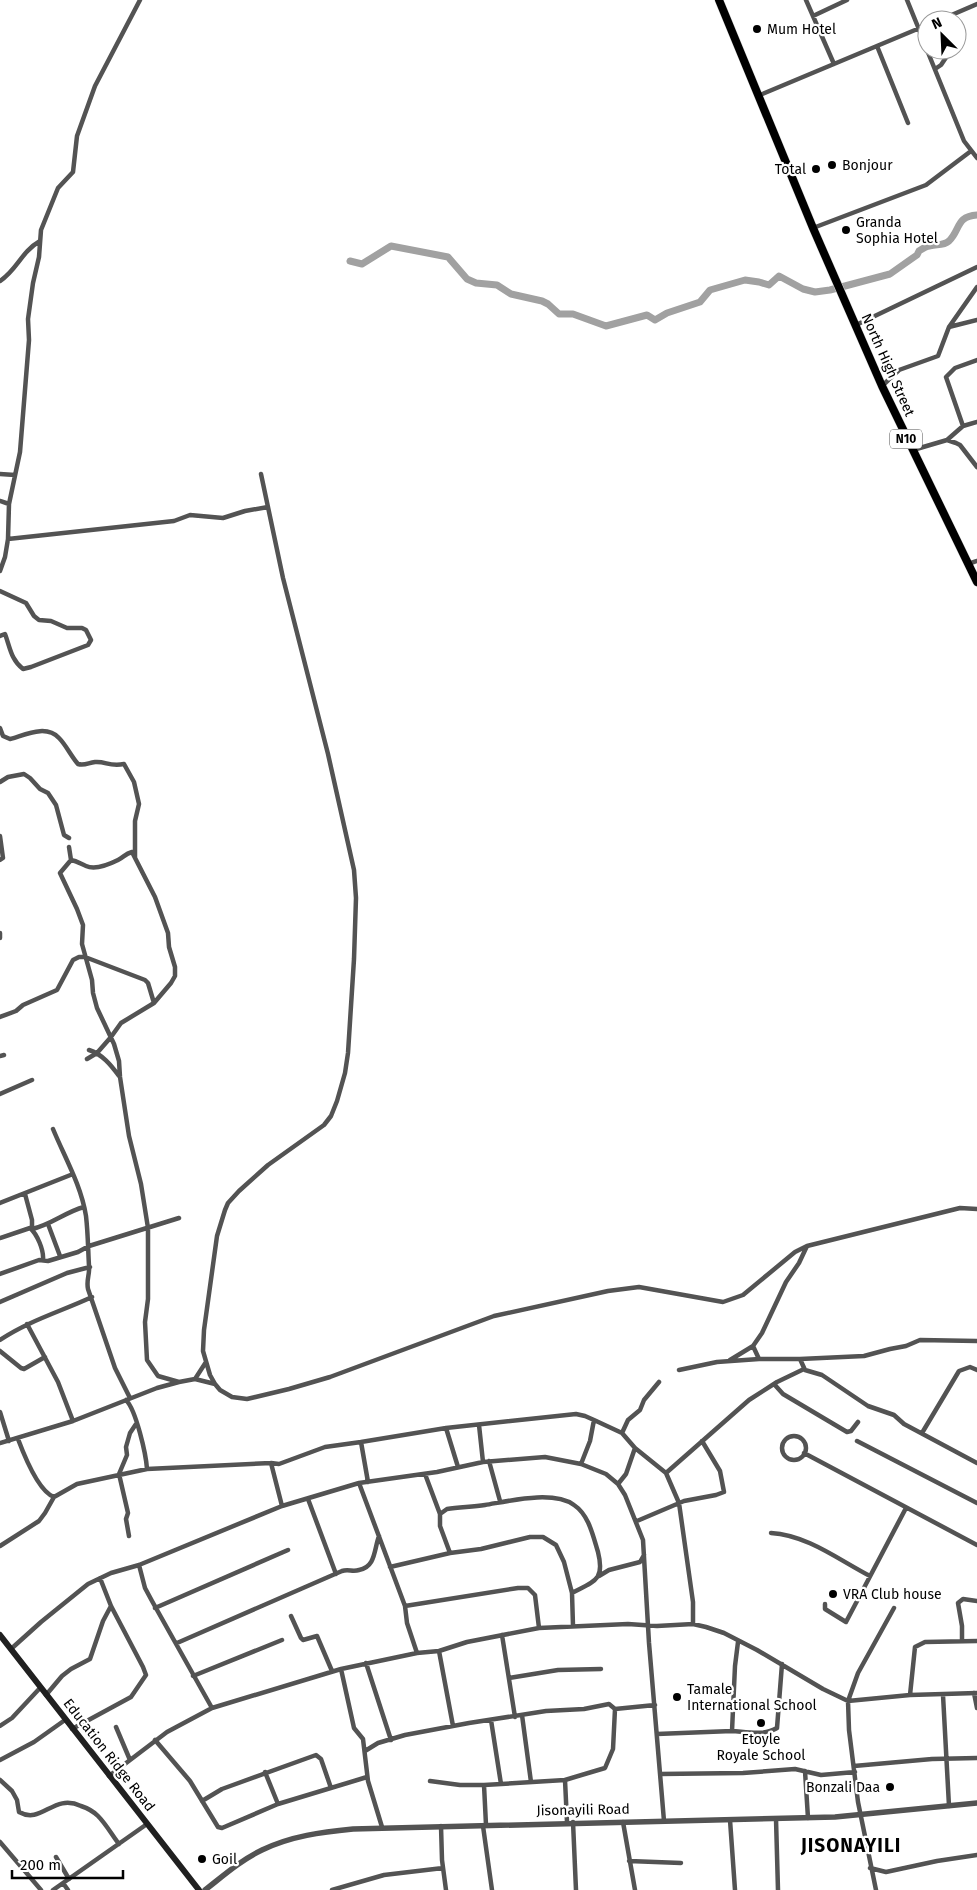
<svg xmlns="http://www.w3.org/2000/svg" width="977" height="1890" font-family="'Fira Sans',sans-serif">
  <rect width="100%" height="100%" fill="#fff"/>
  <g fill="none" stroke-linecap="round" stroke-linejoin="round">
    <path stroke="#a1a1a1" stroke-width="7" d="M 350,261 L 362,264 L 391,246 L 448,257 L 467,279 L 476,283 L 497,285 L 511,294 L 542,301 L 548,304 L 559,314 L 573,314 L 606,326 L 647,315 L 655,320 L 667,313 L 700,302 L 710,290 L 745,280 L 759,282 L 769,285 L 779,276 L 803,289 L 815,292 L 830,290 L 890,274 L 917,255 L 919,251 C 922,249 926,246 930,246 C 937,244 943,246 949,241 C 960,231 956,216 977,215"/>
    <defs>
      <path id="trunk" d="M 719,0 L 813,228 L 882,386 L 977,582"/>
    </defs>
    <use href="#trunk" stroke="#dbdbdb" stroke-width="9"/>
    <path stroke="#535353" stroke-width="4.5" d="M 806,0 L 834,64
      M 907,0 L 927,49
      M 813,16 L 847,0
      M 940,20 L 977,4
      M 877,46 L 908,123
      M 927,50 L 964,141 L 977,158
      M 935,69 L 941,65 L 951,50
      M 760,95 L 927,25
      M 813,228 L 926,185 L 971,151
      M 0,281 C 17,270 21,252 40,241
      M 856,325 L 977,267
      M 949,327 L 977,320
      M 882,386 L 899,370 L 938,356 L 949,327 L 977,287
      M 963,426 L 946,377 L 955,368 L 977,360
      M 947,440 L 963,426 L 977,422
      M 913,450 L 947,440 L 956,443 L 960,445 L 977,467
      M 0,474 L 15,475
      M 261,474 L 283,578 L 328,754 L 354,870 L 356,898 L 354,959 L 348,1053 L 345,1073 L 337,1101 L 331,1116 L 324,1125 L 268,1165 L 239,1191 L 228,1203 L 225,1210 L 217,1236 L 204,1330 L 203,1351 L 210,1375 L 215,1384 L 220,1390 L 232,1397 L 247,1399 L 289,1389 L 330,1377 L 494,1316 L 608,1291 L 639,1287 L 723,1302 L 743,1295 L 795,1252 L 807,1246 L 960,1208 L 977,1209
      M 0,501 L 9,504
      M 8,539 L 174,521 L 190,515 L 223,518 L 245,511 L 268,507
      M 968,564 L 977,561
      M 0,571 L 5,557 L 8,539 L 9,504 L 20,452 L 29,340 L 28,319 L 33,283 L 39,257 L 41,230 L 58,188 L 73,172 L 77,136 L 95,86 L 140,0
      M 0,591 L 26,603 L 34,616 L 39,620 L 51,621 L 67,628 L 82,628 L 86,630 L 91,640 L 88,645 L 31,667 L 23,669 C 11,660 10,647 5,634 L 0,636
      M 0,728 L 3,736 L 10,739 C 25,735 46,724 59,738 C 66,745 71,756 78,764 C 84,766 88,763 95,762 C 106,761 109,767 124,764 L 134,782 L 139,804 L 135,821 L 135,857
      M 0,782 L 8,777 L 24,774 L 30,778 L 40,789 L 48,793 L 56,805 L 64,835 L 69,838
      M 0,836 L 3,858 L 0,860
      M 69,847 L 71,860 L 60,873 L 77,909 L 83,925 L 82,944 L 92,980 L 93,993 L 97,1008 L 114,1044 L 119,1061 L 120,1077 L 129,1136 L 141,1184 L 148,1228 L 148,1299 L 145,1322 L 147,1360 L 158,1376 L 179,1382
      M 71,860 C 77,861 81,864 86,866 C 95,870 110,864 118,860 C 124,857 125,854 132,852 L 155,897 L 168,933 L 169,947 L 175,967 L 175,976 L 171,983 L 154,1003 L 121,1023 L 111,1037 L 97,1053 L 87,1059
      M 0,933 L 0,938
      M 0,1017 L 16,1011 L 23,1005 L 57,990 L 73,960 L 79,957 L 85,957 L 145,980 L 148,983 L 154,1003
      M 89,1050 C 102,1054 111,1065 119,1076
      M 0,1056 L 4,1055
      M 0,1094 L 32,1080
      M 53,1129 C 65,1158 81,1185 86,1216 C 88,1233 88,1249 89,1266 C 90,1274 86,1280 88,1289 L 115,1368 L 130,1398
      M 25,1194 L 32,1220 L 32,1229 C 51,1225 65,1212 84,1207
      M 0,1203 L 73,1174
      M 48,1224 L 60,1256
      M 0,1238 L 30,1228 C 37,1234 44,1250 43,1260
      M 0,1274 L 39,1260 L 48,1261 L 78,1252 L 89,1246 L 179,1218
      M 0,1302 L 67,1273 L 90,1267
      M 27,1324 L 58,1382 L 73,1421
      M 0,1340 C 28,1321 62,1311 92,1297
      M 753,1346 L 759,1359 L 800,1359 L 805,1370 L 822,1375 L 868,1406 L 894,1415 L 904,1424 L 977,1463
      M 0,1351 L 21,1368 L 24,1369 L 45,1357
      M 800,1359 L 864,1356 L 890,1349 L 906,1346 L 920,1340 L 977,1341
      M 730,1360 L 753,1346 L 762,1333 L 786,1282 L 799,1263 L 807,1246
      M 679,1370 L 717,1362 L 759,1359
      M 195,1379 L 206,1362
      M 774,1384 L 783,1394 L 847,1432 L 851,1431 L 858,1422
      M 126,1400 C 136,1410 146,1454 147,1469
      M 0,1412 L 9,1441
      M 594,1420 L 622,1433
      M 479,1425 L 483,1462
      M 446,1428 L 458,1467
      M 922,1433 L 959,1371 L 970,1367 L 977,1370
      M782 1448a12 12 0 1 1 24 0a12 12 0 1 1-24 0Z
      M 18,1439 C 24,1455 38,1491 54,1497
      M 857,1441 L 977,1503
      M 0,1443 L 73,1421 L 157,1388 L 179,1382 L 195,1379 L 215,1384
      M 635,1448 L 666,1473 L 679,1503 L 693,1602 L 693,1624
      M 804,1453 L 977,1545
      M 489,1461 L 500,1501
      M 271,1463 L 279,1464 L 325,1447 L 361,1442
      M 666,1473 L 749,1400 L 777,1382 L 804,1369
      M 425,1474 L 440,1514
      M 368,1482 L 361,1442 L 446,1428 L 576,1414 L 585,1416 L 594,1420 L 590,1441 L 581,1464
      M 359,1483 L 405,1606 L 407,1623 L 417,1653
      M 618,1484 L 626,1474 L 635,1448 L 622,1433 L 628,1420 L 640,1410 L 644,1400 L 659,1382
      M 308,1499 L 336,1574
      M 637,1521 L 684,1501 L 716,1495 L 724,1492 L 720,1471 L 702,1441
      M 771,1533 C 807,1535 839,1560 870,1576
      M 129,1536 L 126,1519 L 128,1513 L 119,1474 L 127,1455 L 126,1447 L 130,1433 L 136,1424
      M 0,1546 L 39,1521 L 45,1513 L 54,1497 L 77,1484 L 147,1469 L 271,1463 L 282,1506
      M 450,1553 L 440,1526 L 440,1514 L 447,1509 C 459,1507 472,1507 485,1505 C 509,1501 553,1490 574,1505 C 589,1515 593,1536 598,1552 C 605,1580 595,1581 572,1593
      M 139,1565 L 145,1588 L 152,1601 L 212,1708
      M 390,1567 L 450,1553 L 481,1549 L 530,1537 L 543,1537 L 556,1545 L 564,1562 L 572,1593 L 573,1626
      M 599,1576 L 609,1570 L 640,1562 L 644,1555
      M 825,1604 L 825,1609 L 846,1622 L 906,1508
      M 405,1606 L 518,1588 L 528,1588 L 535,1595 L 539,1628
      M 155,1608 L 288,1550
      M 291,1616 L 301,1638 L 303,1640 L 317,1636 L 332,1671
      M 502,1635 L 515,1717
      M 962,1641 L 962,1626 L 958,1603 L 963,1599 L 977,1601
      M 177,1643 L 342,1571 C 348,1569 353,1572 359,1570 C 376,1567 374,1549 379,1536
      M 11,1649 L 41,1622 L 88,1584 L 111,1573 L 139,1565 L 282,1506 L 359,1483 L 437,1472 L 483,1462 L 545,1457 L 581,1464 L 606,1474 L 618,1484 L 625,1495 L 643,1540 L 649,1643 L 664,1821
      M 439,1651 L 453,1726
      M 366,1663 L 391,1740
      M 341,1669 L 354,1728 L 363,1739 L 368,1781 L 382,1827
      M 193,1676 L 282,1640
      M 509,1678 L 558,1670 L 601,1669
      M 974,1693 L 977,1708
      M 46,1695 L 62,1676 L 71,1669 L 90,1659 L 103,1621 L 111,1606
      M 910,1695 L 915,1647 L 925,1642 L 977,1641
      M 943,1695 L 949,1806
      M 522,1715 L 531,1782
      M 491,1720 L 501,1784
      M 0,1726 L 12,1718 L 40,1688
      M 116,1727 L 130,1760
      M 72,1729 L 131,1697 L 146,1675 L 143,1667 L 111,1606 L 100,1578
      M 732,1731 C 747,1732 764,1736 777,1728 L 782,1664
      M 657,1734 L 732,1731 L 735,1666 L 738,1642
      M 155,1740 L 190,1781 L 218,1827 L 222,1828 L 278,1804 L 367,1777
      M 365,1751 L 378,1743 L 405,1735 L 469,1723 L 546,1711 L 584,1709 L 609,1704 L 615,1709 L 655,1705
      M 0,1760 L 34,1742 L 65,1720
      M 854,1766 L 932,1759 L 977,1758
      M 805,1771 L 808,1818
      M 265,1772 L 278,1804
      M 660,1774 L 743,1773 L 795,1769 L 821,1775 L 855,1772
      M 109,1776 L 167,1732 L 212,1708 L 341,1669 L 417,1653 L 439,1651 L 467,1642 L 539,1628 L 628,1624 L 657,1626 L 693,1624 L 706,1627 L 724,1633 L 757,1650 L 823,1689 L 848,1701 L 910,1695 L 977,1693
      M 0,1780 L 12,1791 L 17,1800 L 19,1812 C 42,1825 53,1793 81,1806 C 87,1808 93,1811 98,1816 C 106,1824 112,1835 119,1844
      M 565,1780 L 605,1768 L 613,1749 L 615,1709
      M 430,1781 L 460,1785 L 484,1785 L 565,1780 L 567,1822
      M 484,1785 L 486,1825
      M 202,1801 L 222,1789 L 316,1755 L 321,1759 L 331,1788
      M 776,1819 L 778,1890
      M 730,1820 L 735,1890
      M 573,1822 L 576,1890
      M 623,1822 L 635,1890
      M 441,1826 L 442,1860 L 446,1890
      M 483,1826 L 492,1890
      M 0,1842 L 41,1890
      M 56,1857 L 69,1879
      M 629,1861 L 681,1863
      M 870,1868 L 886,1872 L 937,1861 L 977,1855
      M 63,1883 L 68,1890
      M 53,1890 L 147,1824
      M 332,1890 L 384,1875 L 443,1868
      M 876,1890 L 858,1802 L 849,1730 L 848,1701 L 858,1673 L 894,1608"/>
    <path stroke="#535353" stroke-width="5.5" d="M 205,1890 C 223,1876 241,1860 262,1850 C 291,1836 322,1832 353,1829 L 835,1817 L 977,1803"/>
    <path stroke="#202020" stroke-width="6" d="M 0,1635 L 199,1890"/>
    <use href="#trunk" stroke="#000" stroke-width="8"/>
  </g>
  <g fill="#000" stroke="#fff" stroke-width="2">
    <circle cx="757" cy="29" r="5"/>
    <circle cx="832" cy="165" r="5"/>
    <circle cx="816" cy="169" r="5"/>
    <circle cx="846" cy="230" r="5"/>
    <circle cx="833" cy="1594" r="5"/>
    <circle cx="677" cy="1697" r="5"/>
    <circle cx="761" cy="1723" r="5"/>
    <circle cx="890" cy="1787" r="5"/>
    <circle cx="202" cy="1859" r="5"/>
  </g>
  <g text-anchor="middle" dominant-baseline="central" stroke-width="4.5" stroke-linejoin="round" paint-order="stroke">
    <rect fill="#fff" stroke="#4c4c4c" stroke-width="1" x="890" y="429.5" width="32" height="19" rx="4"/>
    <g font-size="12" font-weight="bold" fill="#000">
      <text x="906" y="439">N10</text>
    </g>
    <g font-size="14" fill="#000" stroke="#fff" text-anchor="start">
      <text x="767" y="29">Mum Hotel</text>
      <text x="842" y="165">Bonjour</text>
      <text x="806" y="169" text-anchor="end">Total</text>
      <text x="856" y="222">Granda<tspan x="856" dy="16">Sophia Hotel</tspan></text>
      <text x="843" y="1594">VRA Club house</text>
      <text x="687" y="1689">Tamale<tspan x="687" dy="16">International School</tspan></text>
      <text x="761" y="1739" text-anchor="middle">Etoyle<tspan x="761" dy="16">Royale School</tspan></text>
      <text x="880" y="1787" text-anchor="end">Bonzali Daa</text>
      <text x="212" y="1859">Goil</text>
    </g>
    <g font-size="14" fill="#000" stroke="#fff">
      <text transform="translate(888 365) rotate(66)">North High Street</text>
      <text transform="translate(109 1755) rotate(52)">Education Ridge Road</text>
      <text transform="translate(583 1810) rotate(-1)">Jisonayili Road</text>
    </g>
    <g font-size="19" font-weight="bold" letter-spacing="1" fill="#000" stroke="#fff">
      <text x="851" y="1845">JISONAYILI</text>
    </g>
  </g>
  <g transform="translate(942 35) rotate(336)"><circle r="24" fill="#ffffff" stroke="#999999"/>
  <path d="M0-4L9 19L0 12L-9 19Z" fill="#000000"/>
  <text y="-8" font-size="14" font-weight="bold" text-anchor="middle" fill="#000000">N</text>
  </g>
  <path d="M12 1870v8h111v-8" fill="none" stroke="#000000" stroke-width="2.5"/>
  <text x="20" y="1870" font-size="15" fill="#000000" stroke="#ffffff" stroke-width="4" paint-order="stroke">200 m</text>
</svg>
